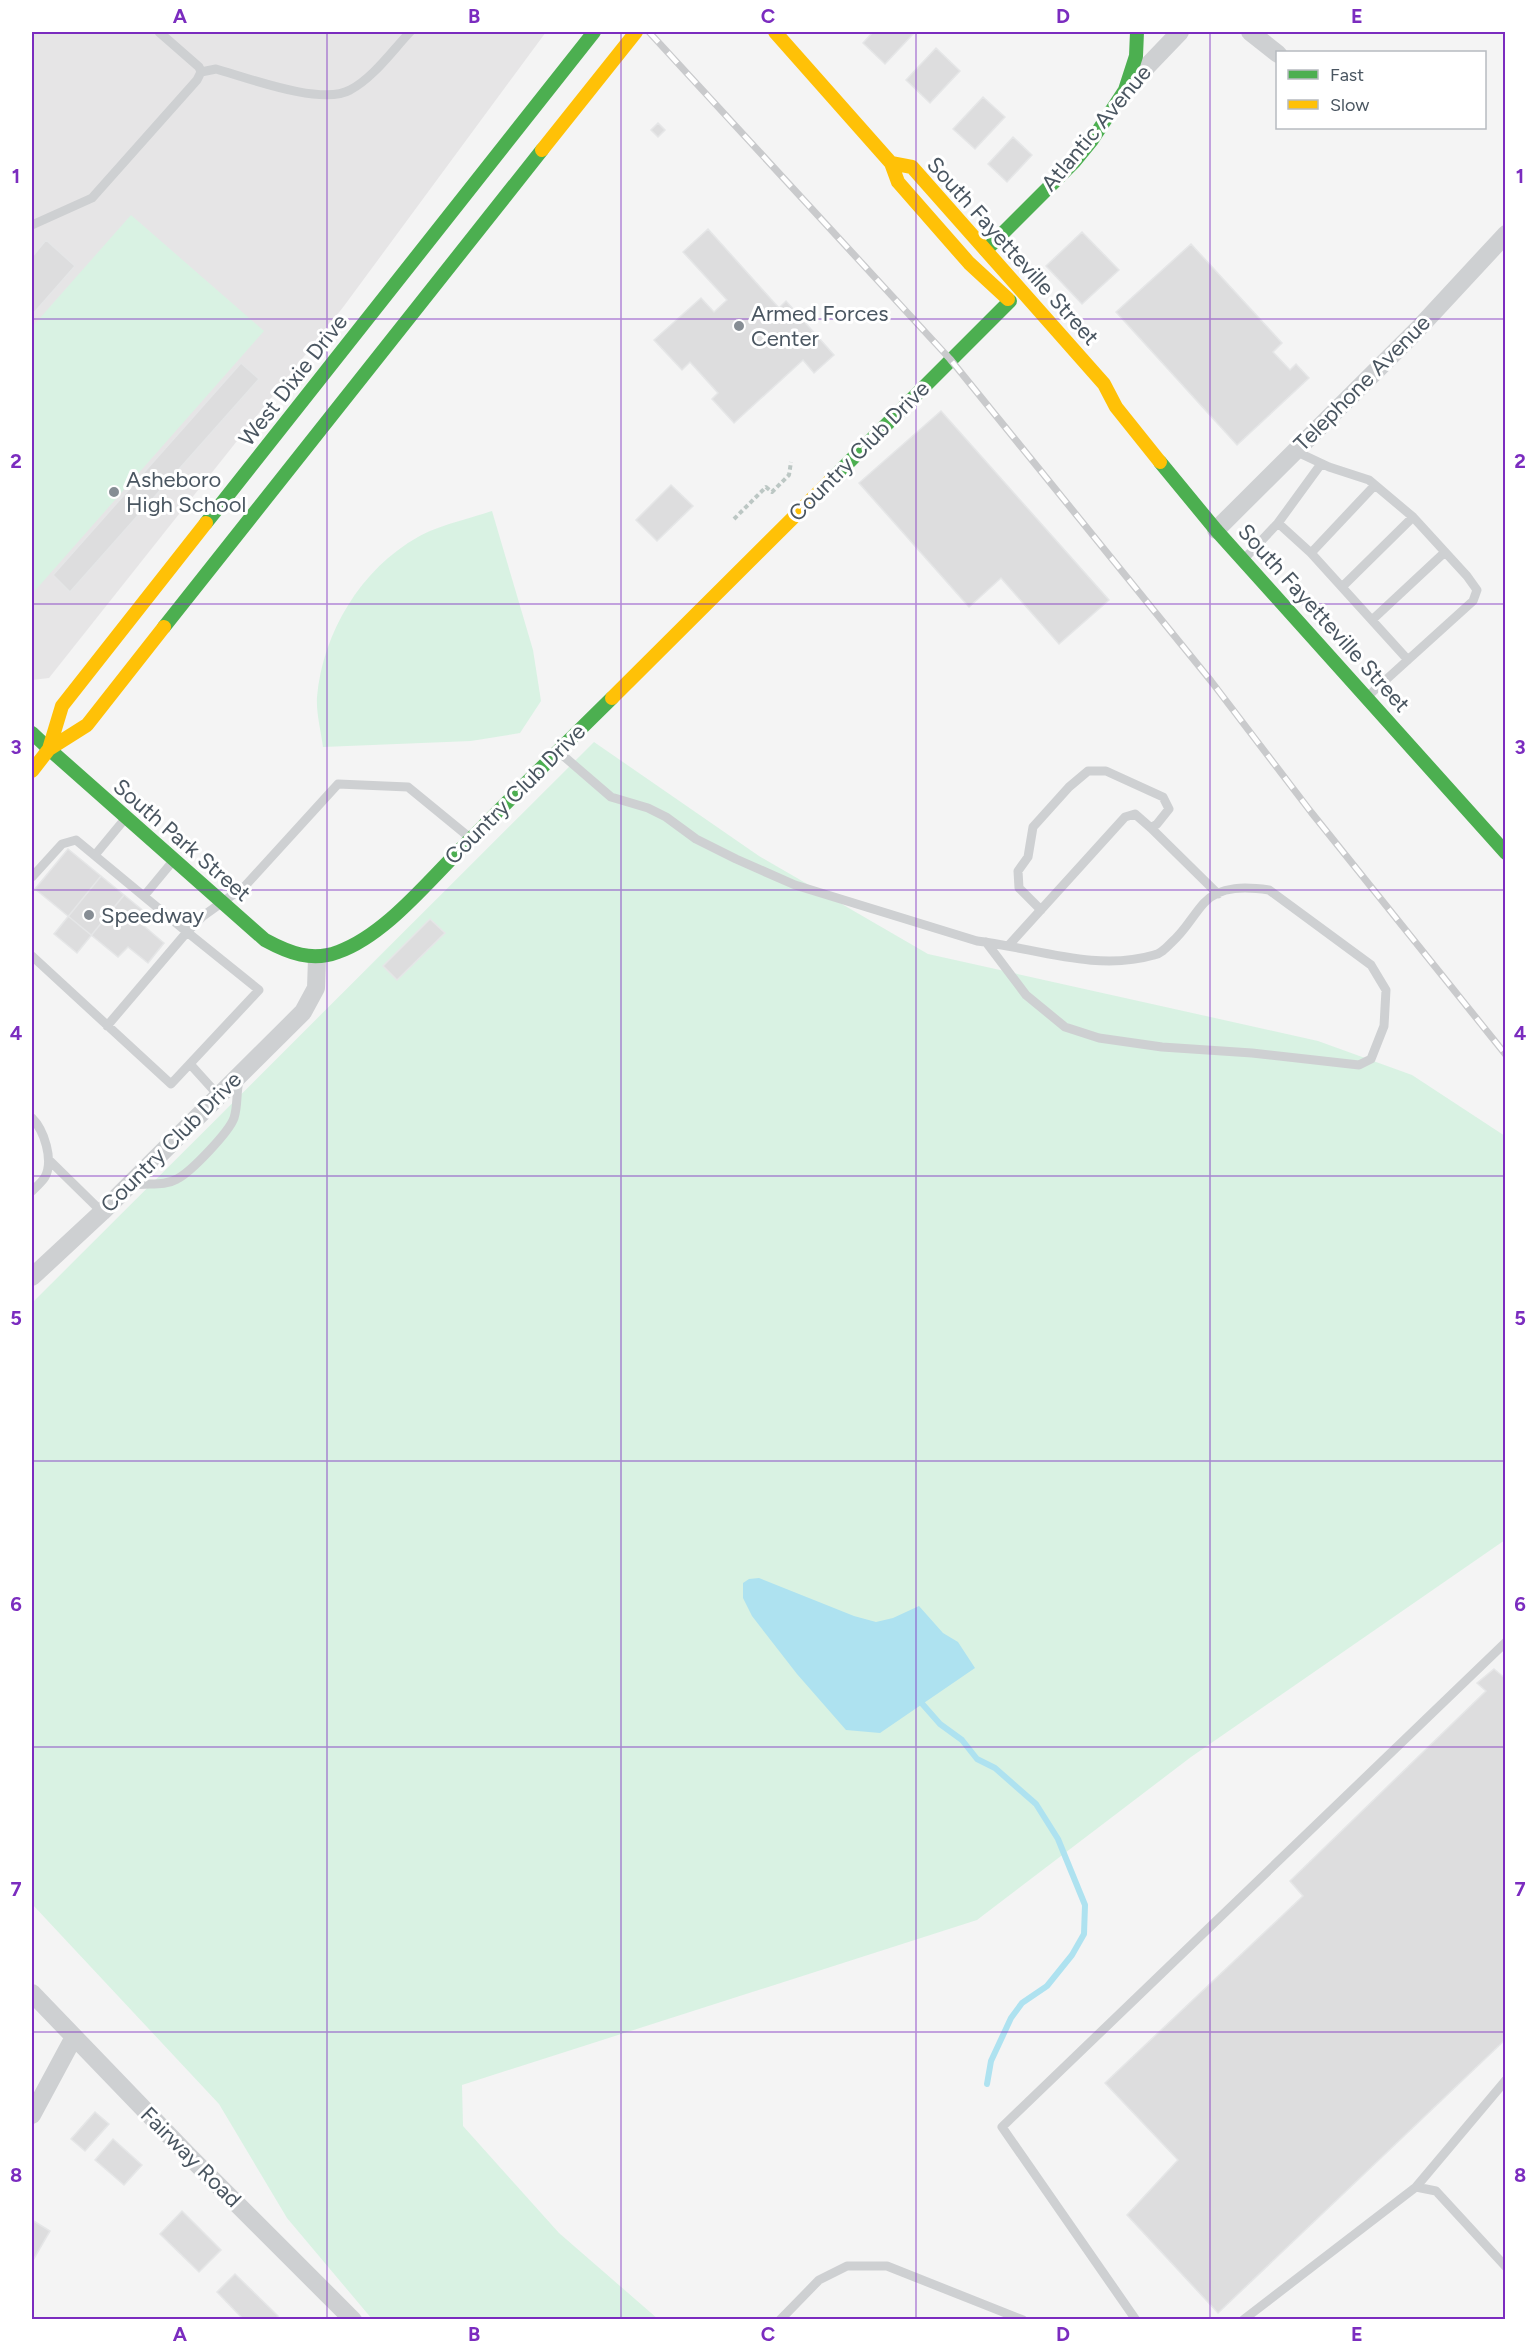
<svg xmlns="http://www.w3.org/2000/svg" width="1537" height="2351" font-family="Figtree,sans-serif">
  <rect width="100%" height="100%" fill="#f4f4f4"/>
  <path fill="#e6e5e6" d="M 32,32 L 546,32 L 344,306 L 49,678 L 32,680 Z"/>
  <path fill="#d9f2e3" d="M 131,215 L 264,331 L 32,594 L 32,327 Z
    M 492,511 L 533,650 L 541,701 L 520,733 L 471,741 L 323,747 C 321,731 316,713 317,697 C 323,632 361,569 418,537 C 437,526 471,518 492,511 Z
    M 594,742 L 759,856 L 928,954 L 1318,1041 L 1412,1075 L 1505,1136 L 1505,1540 L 1191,1757 L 977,1920 L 462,2085 L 463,2126 L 559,2233 L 658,2319 L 372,2319 L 287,2218 L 219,2104 L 32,1904 L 32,1303 Z"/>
  <path fill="#aee2f0" d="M 759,1578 L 854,1616 L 876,1622 L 893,1618 L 919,1606 L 943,1633 L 958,1642 L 975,1668 L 880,1733 L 846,1730 L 797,1674 L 752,1616 L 743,1598 L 743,1583 L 749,1579 Z"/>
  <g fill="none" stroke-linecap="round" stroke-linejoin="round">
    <path stroke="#aee2f0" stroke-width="6" d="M 918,1699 L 940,1724 L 962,1740 L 977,1759 L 995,1768 L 1036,1804 L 1058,1839 L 1085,1905 L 1084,1934 L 1072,1955 L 1047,1986 L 1022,2003 L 1011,2018 L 991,2061 L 987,2084"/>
  </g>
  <path fill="#ddddde" stroke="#e5e6e7" stroke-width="1.5" d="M 873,32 L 915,32 L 885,64 L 863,43 Z
    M 936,48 L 960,71 L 930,103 L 906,80 Z
    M 983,97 L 1005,117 L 975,149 L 953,129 Z
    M 658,123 L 665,130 L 658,137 L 651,130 Z
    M 1013,137 L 1032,155 L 1007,182 L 988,164 Z
    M 708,229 L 779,308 L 786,301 L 834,355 L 814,373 L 803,360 L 734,423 L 712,399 L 718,393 L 690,362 L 682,370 L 654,340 L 701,298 L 714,312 L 727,300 L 683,252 Z
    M 1082,232 L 1119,270 L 1082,304 L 1046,266 Z
    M 46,240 L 75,266 L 32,315 L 32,257 Z
    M 1191,244 L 1282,343 L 1273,352 L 1290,370 L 1296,364 L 1309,378 L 1237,445 L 1116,312 Z
    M 241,363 L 259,379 L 70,592 L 53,575 Z
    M 941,411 L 1109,600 L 1059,644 L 1001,578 L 969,607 L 859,483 Z
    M 671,485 L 693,506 L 657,541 L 636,520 Z
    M 68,849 L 151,917 L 144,926 L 164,943 L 148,963 L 128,947 L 118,957 L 35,889 Z
    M 101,876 L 124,895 L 77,953 L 54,934 Z
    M 430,919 L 445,933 L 397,980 L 383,966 Z
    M 1494,1669 L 1506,1679 L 1506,2039 L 1218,2313 L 1127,2215 L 1178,2160 L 1105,2083 L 1303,1896 L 1290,1881 L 1486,1691 L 1477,1683 Z
    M 95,2112 L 109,2124 L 85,2151 L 71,2139 Z
    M 113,2139 L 142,2165 L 124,2185 L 95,2160 Z
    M 182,2211 L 221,2250 L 199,2272 L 160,2234 Z
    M 32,2220 L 50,2231 L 32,2262 Z
    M 235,2274 L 278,2316 L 274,2320 L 244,2320 L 217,2292 Z"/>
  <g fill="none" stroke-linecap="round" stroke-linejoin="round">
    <path stroke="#bcc7c4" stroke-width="4" stroke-dasharray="4.5 3" stroke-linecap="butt" d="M 734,519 L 766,487 L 772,492 L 789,475 L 791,462"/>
    <path stroke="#ced0d2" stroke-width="9" d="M 201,72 L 216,69 C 248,78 322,106 350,90 C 373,78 392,51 410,32
      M 32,225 L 92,198 L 197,80 L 201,72 L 199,67 L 159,32
      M 1295,451 L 1329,467 L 1369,480 L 1413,517 L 1467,576 L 1477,590 L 1473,601 L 1368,696
      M 1278,523 L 1311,553 L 1408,660
      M 1311,553 L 1375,485
      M 1245,558 L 1278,523 L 1321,464
      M 1342,587 L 1413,517
      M 1372,620 L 1445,552
      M 560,753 L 611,797 L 648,808 L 666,817 L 696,839 L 736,859 L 795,885 L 977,941 C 1035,948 1096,972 1154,955 C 1161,954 1167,947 1172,942 C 1185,931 1193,915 1204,903 C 1220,885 1248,887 1269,890 L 1371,965 L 1386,990 L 1384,1026 L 1371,1059 L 1359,1065 L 1252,1053 L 1162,1047 L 1099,1038 L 1065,1027 L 1026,995 L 986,942
      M 1151,828 L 1218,894
      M 95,855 L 124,820
      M 32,877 L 62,844 L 76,840 L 187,932 L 107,1026
      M 144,896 L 173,861
      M 1009,945 L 1125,817 L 1135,814 L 1151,828 L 1157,824 L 1169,809 L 1163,797 L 1106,771 L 1088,771 L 1069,787 L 1033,827 L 1028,857 L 1018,871 L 1019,888 L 1041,910
      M 32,956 L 171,1084 L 259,990 L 187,932 L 203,916 L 245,886 L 338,784 L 408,787 L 469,837
      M 190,1064 L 218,1095
      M 32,1118 C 44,1130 54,1160 45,1177 C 42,1182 36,1187 32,1191
      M 49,1160 L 102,1212
      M 131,1186 C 146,1182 163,1187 177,1179 C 191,1172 229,1132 234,1118 C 238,1106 236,1093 239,1081
      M 1416,2187 L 1506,2080
      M 780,2320 L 819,2280 L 847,2266 L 887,2266 L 1023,2320
      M 1136,2320 L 1002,2127 L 1506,1642
      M 1243,2320 L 1416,2187 L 1436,2191 L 1506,2267"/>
    <path stroke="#ced0d2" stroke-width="18" d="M 1250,32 L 1278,54
      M 1132,82 L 1180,32
      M 1216,530 L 1417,330 L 1506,234
      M 32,1277 L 102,1212 L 303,1012 L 316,988 L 317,958
      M 32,1993 L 189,2156 L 353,2320
      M 32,2115 L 74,2037"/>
    <path stroke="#4caf50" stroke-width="14" d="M 986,250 L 1074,162 L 1092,140 L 1125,90 L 1136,56 L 1137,32
      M 1160,462 L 1216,530 L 1506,853
      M 831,480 L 1010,301
      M 206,523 L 594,32
      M 164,627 L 542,150
      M 32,733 L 49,749
      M 49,749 L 265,940 C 289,953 312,962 338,952 C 383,936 424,886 457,853 C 508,801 560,749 612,698"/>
    <path stroke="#ffc107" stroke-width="14" d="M 775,32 L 891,163 L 898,182 L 969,263 L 1008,299
      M 542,150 L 636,32
      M 891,163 L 912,167 L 1104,384 L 1116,407 L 1160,462
      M 612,698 L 831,480
      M 49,749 L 62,706 L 206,523
      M 32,771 L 49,749 L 87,725 L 164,627"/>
    <defs>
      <path id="rail" d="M 649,32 L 950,359 L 1211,681 L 1311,812 L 1506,1055"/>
    </defs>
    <use href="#rail" stroke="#c9cacc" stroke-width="7"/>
    <use href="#rail" stroke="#fff" stroke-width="4.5" stroke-dasharray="14" stroke-linecap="butt"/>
  </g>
  <path fill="none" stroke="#7b2cbf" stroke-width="1.5" stroke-opacity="0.55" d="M 327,32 L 327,2320M 621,32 L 621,2320M 916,32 L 916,2320M 1210,32 L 1210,2320M 32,319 L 1506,319M 32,604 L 1506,604M 32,890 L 1506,890M 32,1176 L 1506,1176M 32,1461 L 1506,1461M 32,1747 L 1506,1747M 32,2032 L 1506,2032"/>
  <g fill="#868d94" stroke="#fff" stroke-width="2">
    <circle cx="739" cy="326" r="6"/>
    <circle cx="114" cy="492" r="6"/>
    <circle cx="89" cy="915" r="6"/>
  </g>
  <g text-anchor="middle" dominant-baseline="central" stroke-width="6" stroke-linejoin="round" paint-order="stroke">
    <g font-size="22" fill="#4a5661" stroke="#fff">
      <text transform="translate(1096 128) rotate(-50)">Atlantic Avenue</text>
      <text transform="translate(1013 251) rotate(48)">South Fayetteville Street</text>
      <text transform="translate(293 380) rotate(-52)">West Dixie Drive</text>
      <text transform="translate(1362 383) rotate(-45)">Telephone Avenue</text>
      <text transform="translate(859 451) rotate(-45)">Country Club Drive</text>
      <text transform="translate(1324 618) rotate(48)">South Fayetteville Street</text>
      <text transform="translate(515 794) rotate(-45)">Country Club Drive</text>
      <text transform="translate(182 840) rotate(41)">South Park Street</text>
      <text transform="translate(171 1142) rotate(-45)">Country Club Drive</text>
      <text transform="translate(191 2157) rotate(45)">Fairway Road</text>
    </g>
    <g font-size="22" fill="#4a5661" stroke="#fff" text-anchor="start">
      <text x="751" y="313">Armed Forces<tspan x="751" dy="25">Center</tspan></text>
      <text x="126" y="479">Asheboro<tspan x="126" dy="25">High School</tspan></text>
      <text x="101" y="915">Speedway</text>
    </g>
  </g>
  <rect width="1537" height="2351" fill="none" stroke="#ffffff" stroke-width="66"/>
  <rect x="1276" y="51" width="210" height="78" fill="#ffffff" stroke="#b7bbc0" stroke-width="1.5"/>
  <rect x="1288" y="70" width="30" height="9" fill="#4caf50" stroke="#b7bbc0" stroke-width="1.5"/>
  <text x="1330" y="81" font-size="18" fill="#4a5661">Fast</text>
  <rect x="1288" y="100" width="30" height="9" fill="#ffc107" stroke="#b7bbc0" stroke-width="1.5"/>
  <text x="1330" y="111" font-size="18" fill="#4a5661">Slow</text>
  <rect x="33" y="33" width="1471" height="2285" fill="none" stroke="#7b2cbf" stroke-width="2"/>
  <g font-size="20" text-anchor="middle" font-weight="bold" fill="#7b2cbf">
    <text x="180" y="23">A</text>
    <text x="474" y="23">B</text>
    <text x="768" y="23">C</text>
    <text x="1063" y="23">D</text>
    <text x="1357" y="23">E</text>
    <text x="16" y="183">1</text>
    <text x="1520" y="183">1</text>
    <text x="16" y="468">2</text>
    <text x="1520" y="468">2</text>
    <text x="16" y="754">3</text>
    <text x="1520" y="754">3</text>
    <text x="16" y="1040">4</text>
    <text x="1520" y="1040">4</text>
    <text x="16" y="1325">5</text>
    <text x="1520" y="1325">5</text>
    <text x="16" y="1611">6</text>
    <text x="1520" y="1611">6</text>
    <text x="16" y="1896">7</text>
    <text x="1520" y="1896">7</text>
    <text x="16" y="2182">8</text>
    <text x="1520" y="2182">8</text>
    <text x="180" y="2341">A</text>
    <text x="474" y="2341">B</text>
    <text x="768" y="2341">C</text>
    <text x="1063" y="2341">D</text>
    <text x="1357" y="2341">E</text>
  </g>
</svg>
